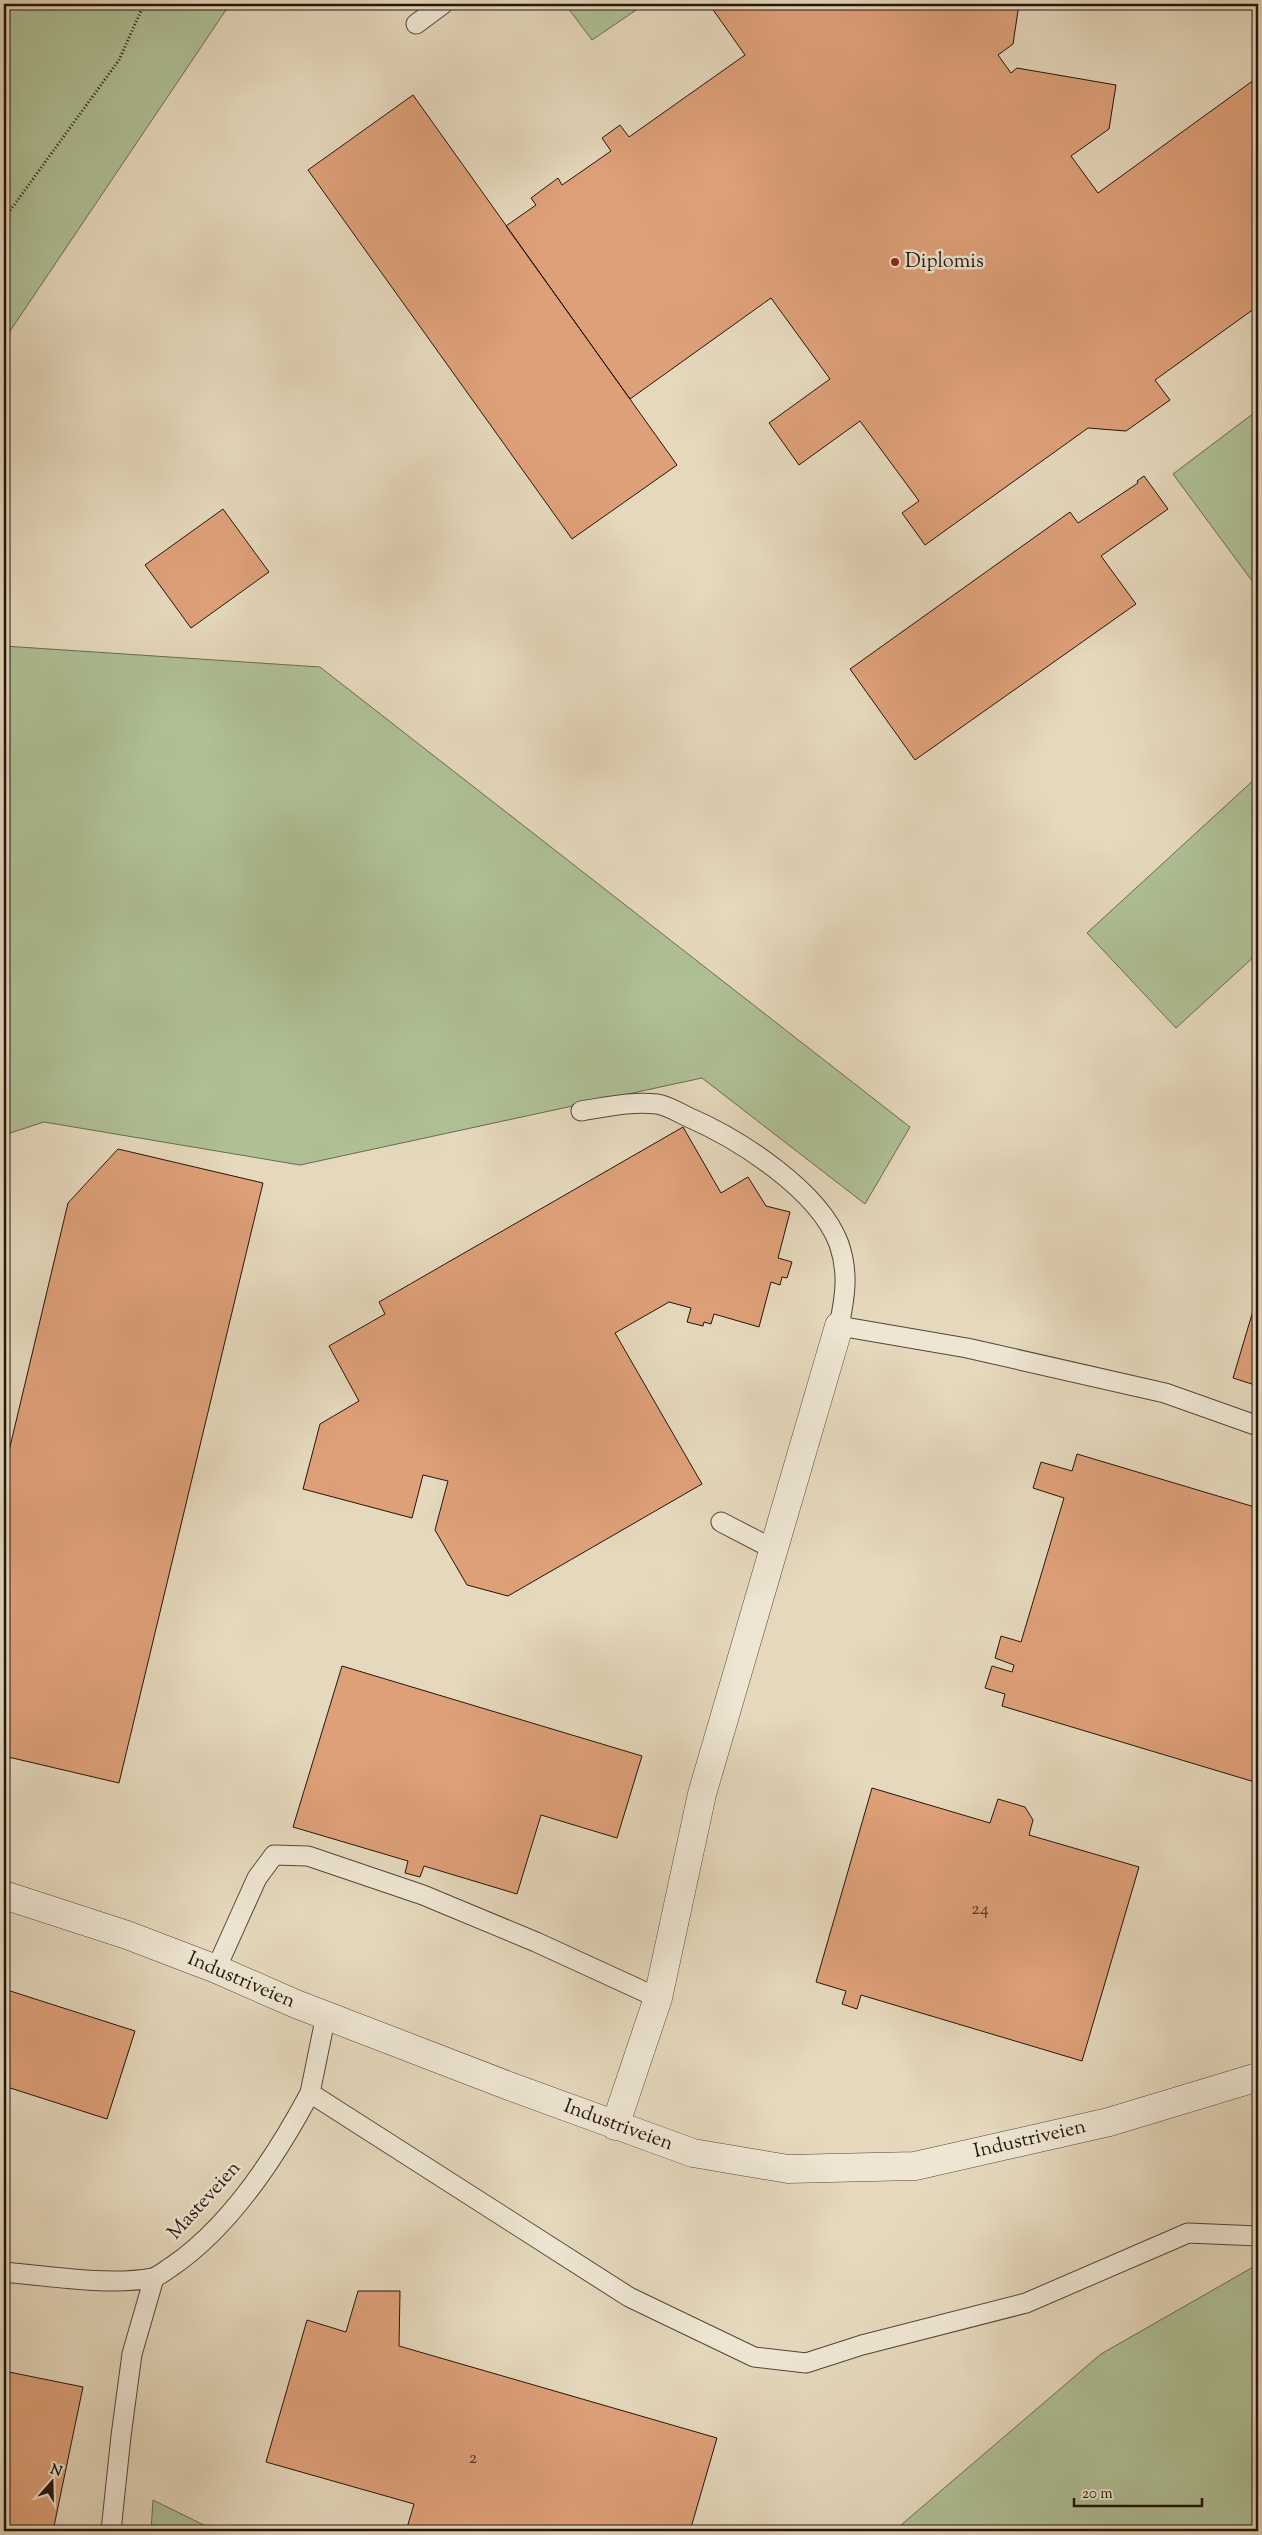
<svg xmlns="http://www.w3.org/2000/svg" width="1262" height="2535" font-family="'Sorts Mill Goudy',serif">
  <rect width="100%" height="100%" fill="#e5d8bc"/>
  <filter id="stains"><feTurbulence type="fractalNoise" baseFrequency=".004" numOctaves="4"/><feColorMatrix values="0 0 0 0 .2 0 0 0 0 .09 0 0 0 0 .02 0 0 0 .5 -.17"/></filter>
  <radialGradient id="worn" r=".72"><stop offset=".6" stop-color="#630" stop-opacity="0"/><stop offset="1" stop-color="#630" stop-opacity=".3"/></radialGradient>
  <path fill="#afc095" stroke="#6a6a50" d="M 4,4 L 230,4 L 4,340 Z
    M 565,4 L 645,4 L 592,40 Z
    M 1258,410 L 1258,589 L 1173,474 Z
    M 4,646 L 320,667 L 910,1127 L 865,1204 L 702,1078 L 300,1165 L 44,1122 L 4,1135 Z
    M 1258,776 L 1258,953 L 1176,1028 L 1087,933 Z
    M 1255,2266 L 1258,2266 L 1258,2531 L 894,2531 L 1101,2354 Z
    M 153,2500 L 216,2531 L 151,2531 Z"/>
  <path fill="#dea079" stroke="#24150c" d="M 709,4 L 1019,4 L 1013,44 L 998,55 L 1011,73 L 1017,68 L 1116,85 L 1109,129 L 1071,156 L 1098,193 L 1258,77 L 1258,306 L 1155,380 L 1170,400 L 1126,431 L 1088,428 L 925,545 L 902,513 L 919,501 L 860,421 L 799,465 L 769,423 L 830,379 L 771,298 L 630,399 L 506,226 L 536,205 L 531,198 L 558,178 L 562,185 L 611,151 L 602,138 L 620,125 L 629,137 L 745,55 Z
    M 413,95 L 677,465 L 572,539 L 308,170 Z
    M 1144,476 L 1168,509 L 1101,556 L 1136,604 L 915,760 L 850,669 L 1070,512 L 1078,523 L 1138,483 L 1137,481 Z
    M 223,509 L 269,572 L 191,628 L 145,565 Z
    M 683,1127 L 721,1193 L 748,1177 L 766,1206 L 790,1212 L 778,1258 L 792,1262 L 787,1278 L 782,1277 L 780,1285 L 771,1282 L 759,1327 L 714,1314 L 711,1324 L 704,1322 L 703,1326 L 687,1322 L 691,1308 L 669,1302 L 615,1333 L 702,1484 L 508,1596 L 467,1585 L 435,1530 L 448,1481 L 423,1475 L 412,1518 L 303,1489 L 320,1424 L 359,1401 L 329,1346 L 385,1314 L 379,1302 Z
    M 118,1149 L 263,1183 L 119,1783 L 4,1756 L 4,1472 L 68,1203 Z
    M 1258,1294 L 1258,1386 L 1233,1378 Z
    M 1077,1454 L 1258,1508 L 1258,1783 L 1002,1706 L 1005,1694 L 985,1688 L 992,1666 L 1012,1672 L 1014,1665 L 995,1658 L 1001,1636 L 1021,1642 L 1064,1498 L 1033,1488 L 1041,1462 L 1072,1471 Z
    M 342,1666 L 642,1756 L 617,1838 L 541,1815 L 517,1894 L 424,1866 L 420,1877 L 405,1873 L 408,1861 L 293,1827 Z
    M 872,1788 L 990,1823 L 998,1799 L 1025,1807 L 1033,1820 L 1029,1835 L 1139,1867 L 1082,2061 L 861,1995 L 857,2009 L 842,2004 L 846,1991 L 816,1982 Z
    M 4,1989 L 135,2031 L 107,2119 L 4,2086 Z
    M 358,2291 L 400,2291 L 399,2346 L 717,2438 L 690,2531 L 406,2531 L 414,2504 L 266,2462 L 307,2320 L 346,2332 Z
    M 4,2371 L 83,2387 L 53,2531 L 4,2531 Z"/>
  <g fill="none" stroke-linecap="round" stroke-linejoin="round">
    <defs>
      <path id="lane" d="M 416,24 L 443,4
        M 581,1111 C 606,1107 631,1101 657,1104 C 667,1105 679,1113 688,1117 C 739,1139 819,1190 839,1244 C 849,1273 845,1297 839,1326 L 967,1348 L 1165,1393 L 1258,1426
        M 721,1522 L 773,1549
        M 216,1969 L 257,1878 L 274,1855 L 308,1856 L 423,1895 L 536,1942 L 658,1998
        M 326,2015 L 310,2093 L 629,2297 L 754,2357 L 806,2363 L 862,2345 L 1026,2303 L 1188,2233 L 1258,2236
        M 4,2272 C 48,2276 109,2286 152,2278 C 158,2277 166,2270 171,2267 C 230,2227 277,2155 310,2093
        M 111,2531 L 121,2436 L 132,2354 L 154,2278"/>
      <path id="street" d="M 4,1895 L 127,1935 L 216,1969 L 296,2004 L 509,2086 L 693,2153 L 788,2169 L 915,2166 L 1109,2122 L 1258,2077
        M 615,2126 L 658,1998 L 702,1794 L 839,1326"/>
    </defs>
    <use href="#lane" stroke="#544638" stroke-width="21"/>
    <use href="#street" stroke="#544638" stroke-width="29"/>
    <path stroke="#24150c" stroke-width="3" stroke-dasharray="1 2.5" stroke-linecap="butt" d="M 4,219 L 119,60 L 144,4"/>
    <use href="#lane" stroke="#eee6d3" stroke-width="19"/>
    <use href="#street" stroke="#eee6d3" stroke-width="28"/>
  </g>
  <circle fill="#8f2418" stroke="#eee6d3" stroke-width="2" cx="895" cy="262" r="5"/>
  <g text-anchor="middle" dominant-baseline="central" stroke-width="5" stroke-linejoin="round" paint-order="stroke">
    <g font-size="18" fill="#523827">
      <text x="980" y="1910">24</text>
      <text x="473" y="2459">2</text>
    </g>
    <g font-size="20" fill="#24150c" stroke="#eee6d3" text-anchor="start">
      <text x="905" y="262">Diplomis</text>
    </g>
    <g font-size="20" fill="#24150c" stroke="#eee6d3">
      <text transform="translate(241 1981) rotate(23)">Industriveien</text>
      <text transform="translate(618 2126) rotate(20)">Industriveien</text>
      <text transform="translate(1030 2140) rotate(-13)">Industriveien</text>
      <text transform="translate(205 2201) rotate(-48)">Masteveien</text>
    </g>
  </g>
  <rect width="1262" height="2535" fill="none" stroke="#e5d8bc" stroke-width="20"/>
  <rect x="5" y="5" width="1252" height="2525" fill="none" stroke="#24150c" stroke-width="2.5"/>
  <rect x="10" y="10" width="1242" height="2515" fill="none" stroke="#24150c"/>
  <g transform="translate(52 2482) rotate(20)" stroke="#eee6d3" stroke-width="4" paint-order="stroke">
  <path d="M0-4L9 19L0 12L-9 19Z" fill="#24150c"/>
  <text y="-8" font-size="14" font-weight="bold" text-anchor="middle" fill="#24150c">N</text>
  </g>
  <path d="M1074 2498v8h128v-8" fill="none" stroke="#24150c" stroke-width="2.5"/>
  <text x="1082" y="2498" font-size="15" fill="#24150c" stroke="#eee6d3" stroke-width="4" paint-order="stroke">20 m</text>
  <rect width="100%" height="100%" filter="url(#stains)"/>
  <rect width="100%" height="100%" fill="url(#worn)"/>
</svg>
